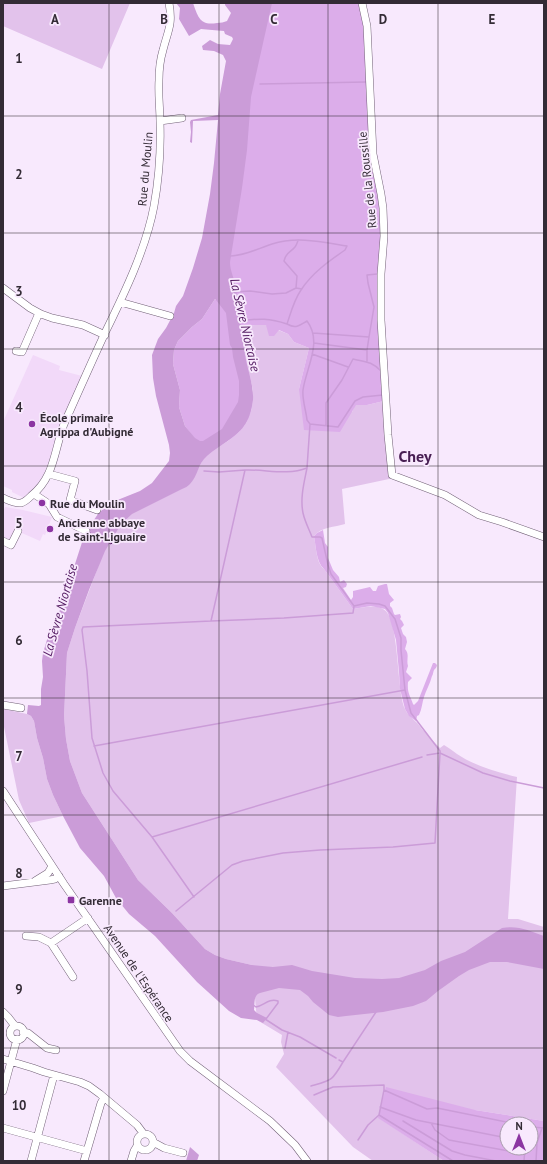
<svg xmlns="http://www.w3.org/2000/svg" width="547" height="1164" font-family="'PT Sans',sans-serif">
  <rect width="100%" height="100%" fill="#f8e9fd"/>
  <path fill="#f2d9f9" d="M 33,355 L 60,366 L 59,370 L 82,376 L 59,427 L 49,461 L 42,478 L 33,490 L 24,498 L 12,492 L 12,490 L 3,486 L 3,422 Z
    M 5,507 L 23,510 L 52,517 L 45,535 L 43,534 L 40,541 L 15,530 L 10,542 L 3,539 L 3,512 Z"/>
  <path fill="#e2c2eb" d="M 3,3 L 130,3 L 102,69 L 3,26 Z
    M 255,325 L 266,325 L 278,330 L 288,334 L 294,342 L 309,348 L 299,389 L 352,412 L 355,405 L 367,405 L 388,400 L 393,473 L 389,479 L 342,489 L 345,524 C 335,527 321,527 314,536 C 316,546 316,563 324,569 L 353,609 C 363,608 374,604 383,609 C 400,617 396,690 405,709 C 407,714 411,717 415,721 C 419,724 421,729 425,732 C 430,738 435,743 440,748 L 444,745 C 449,748 453,751 457,754 C 475,766 496,772 517,777 L 508,919 L 518,919 L 544,927 L 544,1121 L 475,1110 L 379,1118 L 444,1161 L 373,1161 L 353,1147 L 276,1067 L 284,1054 L 281,1042 L 282,1035 L 257,1020 L 252,965 L 226,959 L 215,955 L 205,949 L 172,913 L 138,880 L 82,793 L 70,761 L 66,739 L 64,716 L 67,653 L 75,628 L 97,570 L 113,523 L 192,481 L 203,459 L 216,448 L 228,441 L 239,432 L 246,423 L 251,411 L 253,400 L 253,390 L 245,356 L 240,327 Z
    M 3,709 L 27,714 L 31,716 L 34,721 L 37,738 L 43,758 L 47,779 L 53,795 L 63,816 L 29,823 L 19,800 L 3,722 Z"/>
  <path fill="#dcadea" fill-rule="evenodd" d="M 261,3 L 363,3 L 376,149 L 384,194 L 383,275 L 388,400 L 367,405 L 356,405 L 340,432 L 304,430 L 299,389 L 309,348 L 294,342 L 288,334 L 279,330 L 274,336 L 269,336 L 266,325 L 255,325 L 240,327 C 241,339 244,352 247,364 C 252,387 259,410 240,431 C 229,442 214,448 203,459 L 195,439 L 185,426 L 179,407 L 180,390 L 173,364 L 174,350 L 178,341 L 192,327 L 202,319 L 215,299 L 216,300 Z
    M 323,530 L 325,543 L 328,547 L 328,558 L 333,570 L 339,577 L 340,582 L 344,580 L 347,584 L 346,587 L 343,588 L 351,600 L 353,597 L 353,591 L 370,587 L 373,591 L 376,591 L 378,586 L 385,584 L 387,584 L 389,594 L 394,600 L 390,603 L 390,606 L 392,608 L 394,614 L 395,615 L 400,614 L 401,617 L 400,619 L 402,621 L 404,625 L 401,628 L 403,634 L 406,637 L 407,642 L 405,649 C 410,654 406,660 408,666 L 406,672 L 412,678 L 408,682 C 407,693 410,695 413,704 L 414,705 L 418,701 L 433,663 L 435,663 L 437,665 C 437,667 435,669 434,670 C 433,672 433,675 432,676 C 430,684 426,690 424,697 C 422,703 422,709 419,715 L 417,716 L 416,721 L 409,716 L 405,709 L 400,689 L 399,672 L 396,640 L 388,613 L 385,609 L 371,606 L 353,609 L 324,569 C 316,562 316,546 314,536 L 317,533 Z
    M 386,1087 L 475,1110 L 544,1121 L 544,1161 L 444,1161 L 378,1118 ZM 507,1124 L 531,1124 L 531,1148 L 507,1148 Z"/>
  <path fill="#cb9cd8" fill-rule="evenodd" d="M 176,3 L 193,3 C 198,17 200,26 217,23 C 221,23 224,22 227,21 L 231,13 L 225,5 L 225,3 L 272,3 L 251,97 L 247,150 L 242,188 L 230,262 C 230,272 235,279 236,289 C 240,311 241,333 245,355 C 247,369 254,385 253,400 C 252,407 250,416 246,423 C 237,438 220,444 207,456 C 198,463 198,476 190,484 C 188,486 185,488 182,489 L 132,514 L 121,524 L 105,551 L 89,590 L 75,628 L 67,653 L 64,716 L 66,739 L 70,761 L 82,793 L 138,880 L 172,913 L 205,949 L 215,955 L 226,959 L 252,965 L 273,967 L 292,965 L 312,971 L 355,978 L 382,979 L 399,978 L 425,970 L 441,961 L 465,952 L 502,928 C 518,925 530,931 544,936 L 544,969 L 507,962 L 490,962 L 469,970 L 459,976 L 438,991 L 426,1001 L 413,1006 L 383,1012 L 346,1016 L 338,1017 L 329,1015 L 313,1002 L 308,996 L 300,990 L 279,988 L 260,993 C 253,995 255,1004 254,1010 L 257,1013 L 267,1018 L 263,1023 L 257,1020 L 241,1018 L 229,1011 L 197,982 L 155,936 L 129,914 L 116,898 L 104,876 L 80,848 L 63,816 L 53,795 L 47,779 L 43,758 L 37,738 L 34,721 L 31,716 L 27,714 L 28,705 L 39,706 L 41,705 L 41,689 L 43,677 L 42,661 L 43,653 L 49,633 L 68,593 L 74,573 L 75,564 L 85,533 L 98,514 L 105,507 L 115,501 L 140,491 L 152,483 L 169,461 L 170,453 L 169,445 L 156,396 L 153,378 L 152,355 L 158,339 L 166,328 L 174,313 L 176,306 L 183,296 L 193,268 L 202,238 L 210,194 L 214,163 L 218,120 L 193,121 L 192,143 L 190,142 L 191,132 L 190,122 L 191,120 L 218,115 L 220,94 L 226,61 L 223,55 L 214,51 L 203,50 L 202,46 L 210,40 L 218,44 L 230,45 L 233,39 L 232,37 L 225,34 L 224,31 C 216,30 208,30 201,29 L 189,36 L 179,19 L 180,8 ZM 215,299 L 216,300 L 226,313 L 230,345 L 232,348 L 233,357 L 239,381 L 239,395 L 238,402 L 222,429 L 203,441 L 200,441 L 195,438 L 185,426 L 179,407 L 180,390 L 173,364 L 174,350 L 178,341 L 192,327 L 202,319 Z
    M 190,1147 L 199,1155 L 197,1161 L 186,1161 Z"/>
  <g fill="none" stroke-linecap="round" stroke-linejoin="round">
    <path stroke="#cb9cd8" stroke-width="1.5" d="M 260,84 L 366,82
      M 230,256 C 245,256 259,248 272,244 C 297,236 322,242 347,246 L 345,250 C 329,261 312,273 301,290 C 294,300 291,312 287,324 C 296,329 298,326 307,321 C 323,342 306,368 303,390 C 302,400 306,410 307,420 L 310,424
      M 296,288 L 297,276 L 284,261 C 285,253 291,252 295,247 C 296,246 298,241 298,240
      M 235,292 L 250,291 L 272,294 L 286,293 L 296,288 L 302,289
      M 237,321 C 257,319 267,317 287,324
      M 313,333 L 369,337 L 367,350
      M 369,337 L 374,307 L 368,283 L 367,275 L 377,274
      M 314,343 L 367,350 L 367,361
      M 312,354 L 348,367
      M 326,425 L 326,403 L 342,380 L 353,359 C 366,362 371,361 381,371
      M 307,468 L 310,424 L 338,427 L 355,401 L 363,397 L 383,395
      M 354,606 L 367,603 L 379,604 L 385,606 L 395,619 L 401,638 L 401,650 L 405,690 L 411,713 L 440,751 L 440,753 L 427,755
      M 211,621 L 284,618 L 353,613 L 354,606 L 331,574 L 328,565 L 322,538 L 320,537 L 312,537 C 309,529 305,522 303,513 C 300,498 304,483 307,468 C 286,476 266,469 245,470
      M 94,746 L 405,690
      M 152,837 L 422,757
      M 194,897 L 152,837 L 113,791 L 103,773 L 92,738 L 87,671 L 82,630 L 83,627 L 211,621 L 245,470 L 219,472 L 204,471
      M 176,911 L 232,865 L 243,861 L 283,853 L 320,850 L 393,847 L 435,843 L 440,753 L 483,773 L 510,781 L 544,788
      M 253,1005 L 256,1007 C 264,1006 268,998 278,1001 L 278,1003 L 266,1019
      M 265,1019 L 282,1030 L 300,1037 L 336,1058
      M 285,1048 L 288,1032
      M 343,1062 L 376,1012
      M 311,1086 C 332,1080 332,1081 343,1062 L 339,1060
      M 384,1090 L 379,1115 L 453,1161
      M 314,1095 L 333,1087 L 384,1085 L 384,1090 L 427,1109 L 437,1108 L 516,1124
      M 380,1107 L 416,1120 L 507,1138
      M 403,1121 L 452,1151 L 465,1155 L 496,1161
      M 431,1123 L 435,1130 L 449,1140 L 525,1154
      M 531,1127 L 544,1128
      M 358,1140 L 368,1125 L 379,1115
      M 524,1161 L 525,1148
      M 536,1161 L 537,1143 L 542,1128"/>
    <path stroke="#531a61" stroke-width="1" stroke-dasharray="5 4" stroke-linecap="butt" d="M 86,531 L 112,543 L 111,544 Z"/>
    <defs>
      <path id="minor" d="M 362,3 L 367,26 L 373,154 L 381,194 L 383,208 L 384,236 L 381,274 L 381,320 L 388,435 L 392,475 L 445,495 L 479,515 L 502,522 L 544,537
        M 160,121 L 182,118
        M 3,288 L 30,308 L 41,314 L 52,318 L 83,325 L 105,335
        M 120,302 L 170,316
        M 16,351 L 22,352 L 39,313
        M 49,474 L 75,481 L 70,500 L 97,510
        M 34,494 L 49,504 L 57,517 L 86,531
        M 3,498 C 8,500 15,504 21,503 C 25,502 28,499 31,496 C 55,477 54,450 64,424 C 78,393 91,363 105,333 C 124,294 146,249 154,206 C 159,178 161,150 160,122 C 160,108 158,94 159,80 C 159,69 160,60 163,50 C 168,30 173,25 169,3
        M 3,541 L 11,545 L 18,531
        M 3,705 L 21,708
        M 3,791 L 64,884 L 180,1051 L 190,1061 L 270,1121 L 295,1145 L 307,1161
        M 35,881 L 48,873 L 52,866
        M 3,886 L 50,880 L 55,879 L 59,876
        M 26,936 L 39,937 L 51,943 L 88,918
        M 51,943 L 73,977
        M 3,1012 L 8,1017 L 15,1026
        M10 1033a7 7 0 1 1 14 0a7 7 0 1 1-14 0Z
        M 23,1032 L 28,1033 L 47,1048 L 56,1050
        M 3,1059 L 33,1068 L 44,1072 L 80,1082 L 89,1086 L 100,1094 L 137,1125 L 143,1133
        M 3,1091 L 17,1039
        M 3,1128 L 87,1151
        M137 1142a8 8 0 1 1 16 0a8 8 0 1 1-16 0Z
        M 153,1142 L 164,1148 L 183,1153
        M 31,1161 L 54,1075
        M 84,1161 L 101,1103 L 104,1098
        M 131,1161 L 134,1151 L 137,1146"/>
    </defs>
    <use href="#minor" stroke="#726177" stroke-width="8"/>
    <use href="#minor" stroke="#fff" stroke-width="7"/>
  </g>
  <path fill="none" stroke="#332b35" stroke-width="1" stroke-opacity="0.55" d="M 109,3 L 109,1161M 219,3 L 219,1161M 328,3 L 328,1161M 438,3 L 438,1161M 3,116 L 544,116M 3,233 L 544,233M 3,349 L 544,349M 3,466 L 544,466M 3,582 L 544,582M 3,698 L 544,698M 3,815 L 544,815M 3,931 L 544,931M 3,1048 L 544,1048"/>
  <g fill="#8c35a2" stroke="#f8e9fd" stroke-width="1.5">
    <circle cx="32" cy="424" r="4"/>
    <circle cx="42" cy="503" r="4"/>
    <circle cx="50" cy="529" r="4"/>
    <rect x="67" y="896" width="8" height="8" rx="2"/>
  </g>
  <g text-anchor="middle" dominant-baseline="central" stroke-width="3.5" stroke-linejoin="round" paint-order="stroke">
    <g font-size="12" fill="#332b35" stroke="#f8e9fd">
      <text transform="translate(145 169) rotate(-85)">Rue du Moulin</text>
      <text transform="translate(367 180) rotate(-96)">Rue de la Roussille</text>
      <text transform="translate(139 973) rotate(56)">Avenue de l'Espérance</text>
    </g>
    <g font-size="12" font-weight="bold" fill="#332b35" stroke="#f8e9fd" text-anchor="start">
      <text x="40" y="417">École primaire<tspan x="40" dy="14">Agrippa d'Aubigné</tspan></text>
      <text x="50" y="503">Rue du Moulin</text>
      <text x="58" y="522">Ancienne abbaye<tspan x="58" dy="14">de Saint-Liguaire</tspan></text>
      <text x="79" y="900">Garenne</text>
    </g>
    <g font-size="13" font-style="italic" fill="#531a61" stroke="#f8e9fd">
      <text transform="translate(245 325) rotate(77)">La Sèvre Niortaise</text>
      <text transform="translate(60 610) rotate(-74)">La Sèvre Niortaise</text>
    </g>
    <g font-size="16" font-weight="bold" fill="#471e52" stroke="#f8e9fd">
      <text x="415" y="456">Chey</text>
    </g>
  </g>
  <g font-size="13" text-anchor="middle" font-weight="bold" fill="#332b35" stroke="#f8e9fd" stroke-width="3.5" stroke-linejoin="round" paint-order="stroke">
    <text x="55" y="24">A</text>
    <text x="164" y="24">B</text>
    <text x="274" y="24">C</text>
    <text x="383" y="24">D</text>
    <text x="492" y="24">E</text>
    <text x="19" y="63">1</text>
    <text x="19" y="179">2</text>
    <text x="19" y="296">3</text>
    <text x="19" y="412">4</text>
    <text x="19" y="528">5</text>
    <text x="19" y="645">6</text>
    <text x="19" y="761">7</text>
    <text x="19" y="878">8</text>
    <text x="19" y="994">9</text>
    <text x="19" y="1110">10</text>
  </g>
  <rect width="547" height="1164" fill="none" stroke="#332b35" stroke-width="8"/>
  <g transform="translate(519 1136)"><circle r="19" fill="#f8e9fd" stroke="#a99dad"/>
  <path d="M0-3L7 15L0 10L-7 15Z" fill="#8c35a2"/>
  <text y="-6" font-size="11" font-weight="bold" text-anchor="middle" fill="#332b35">N</text>
  </g>
</svg>
